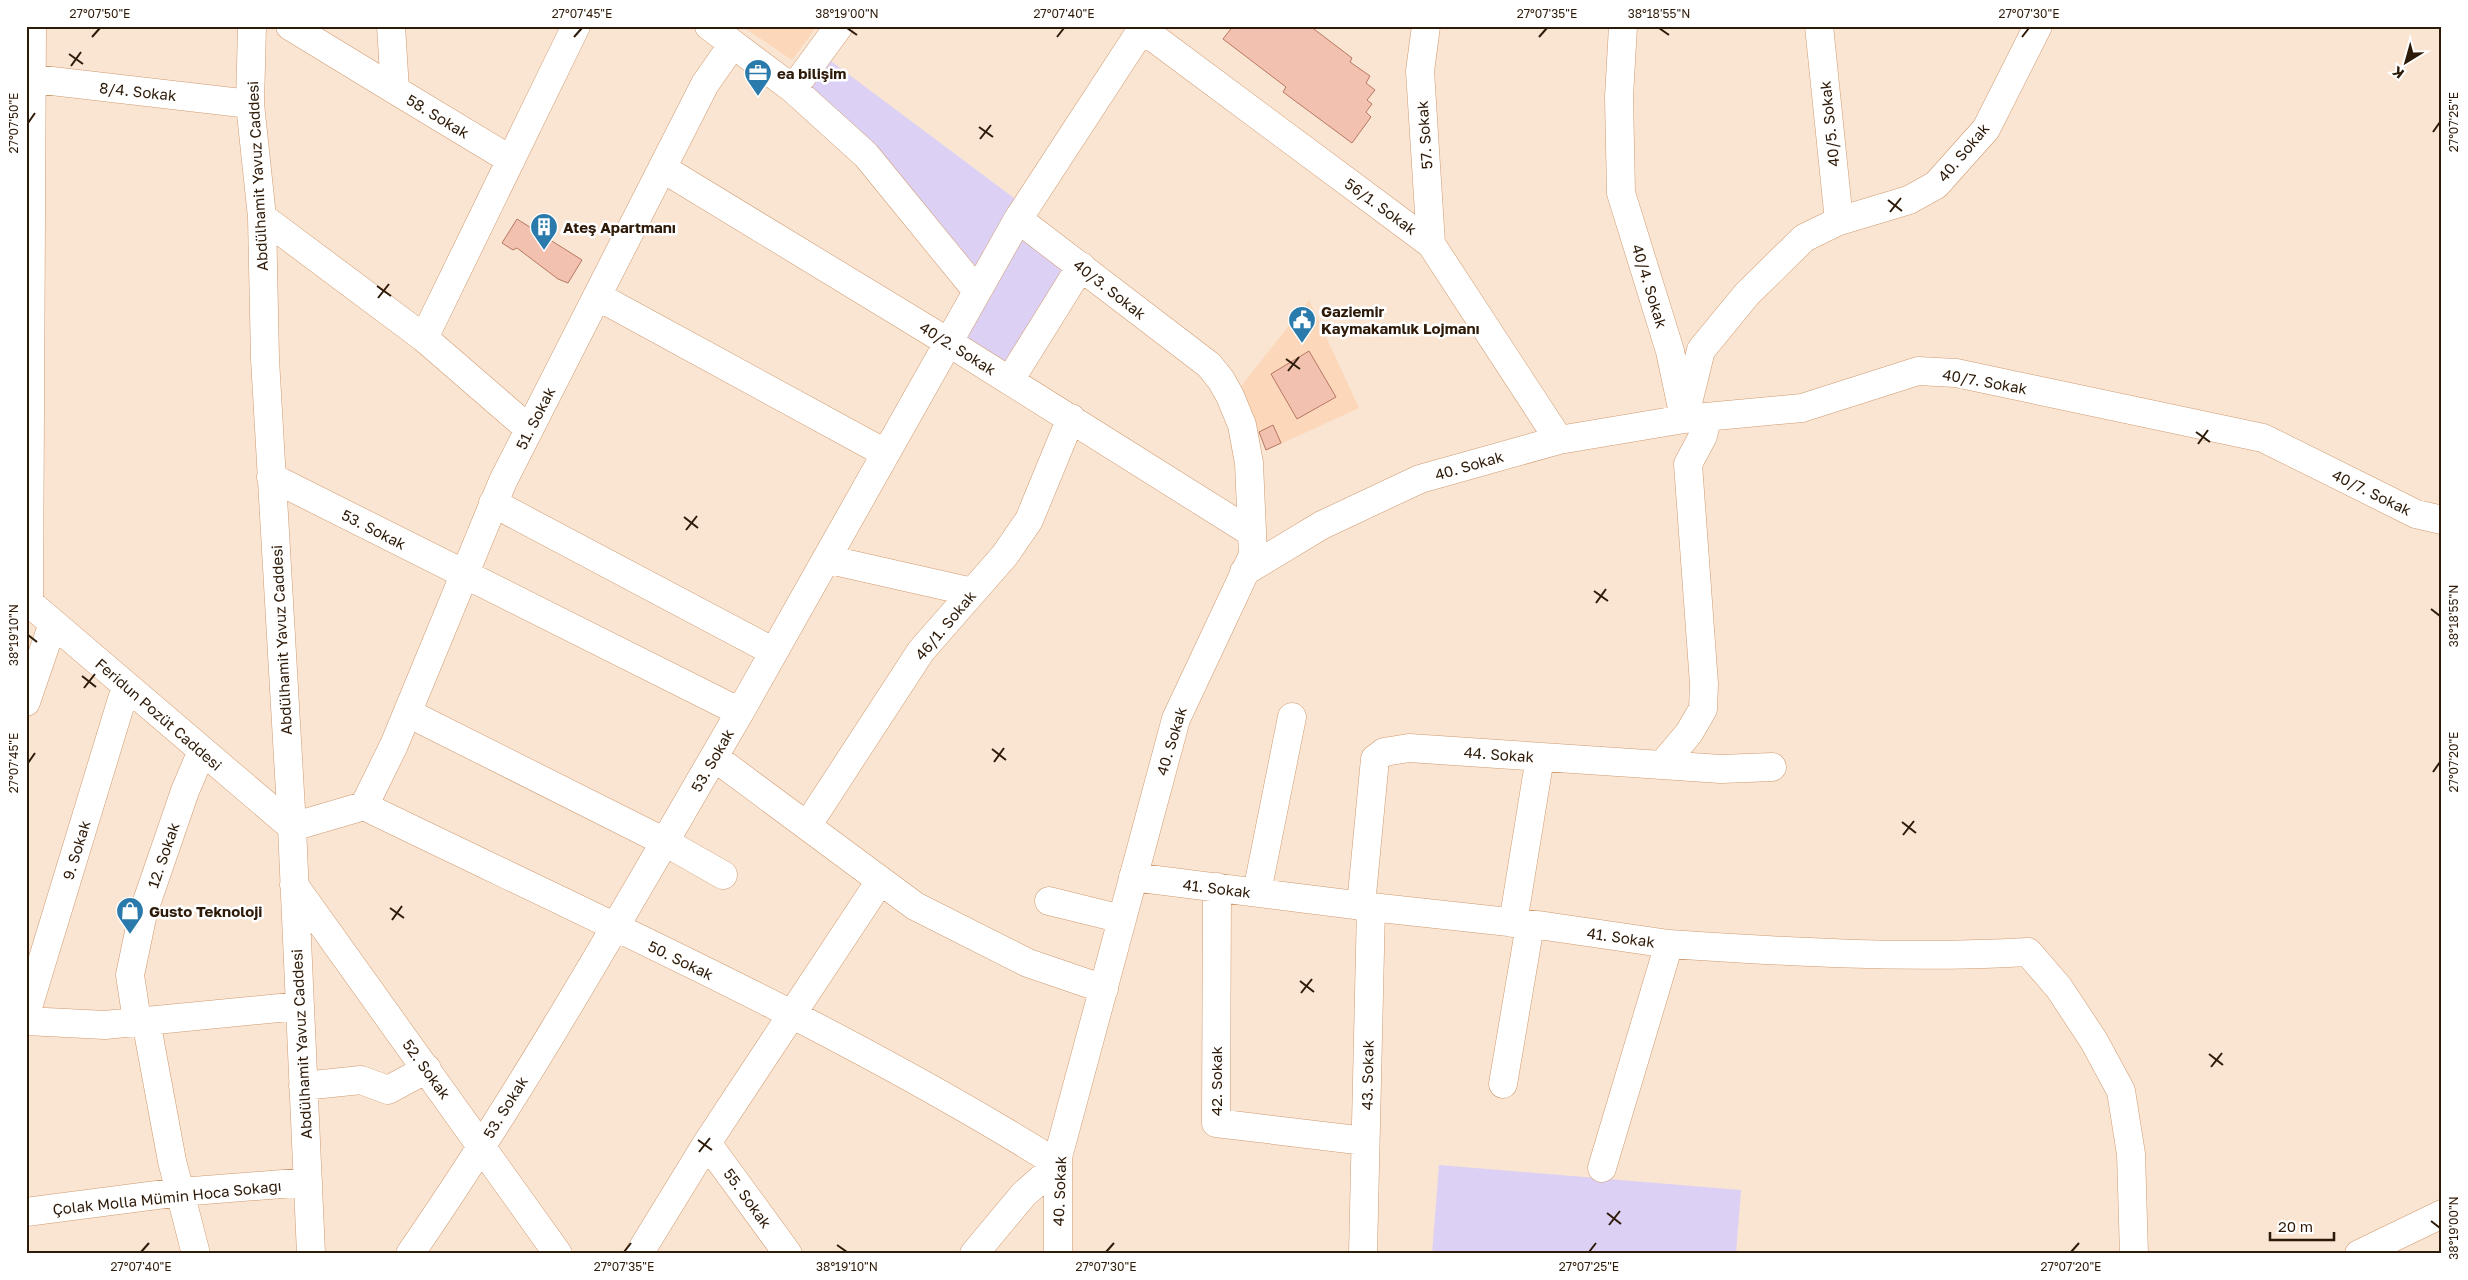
<svg xmlns="http://www.w3.org/2000/svg" width="2468" height="1280" font-family="'Golos Text',sans-serif">
  <rect width="100%" height="100%" fill="#fae4d2"/>
  <path fill="#fcd7b9" d="M 742,26 L 817,26 L 792,60 Z
    M 1309,300 L 1359,408 L 1267,450 L 1239,389 Z"/>
  <path fill="#dcd1f5" d="M 820,53 L 1026,207 L 1081,266 L 1010,380 L 948,342 L 977,291 L 793,89 Z
    M 1439,1165 L 1741,1190 L 1736,1254 L 1432,1254 Z"/>
  <path fill="#f2c1b0" stroke="#b77862" d="M 1233,26 L 1310,26 L 1352,58 L 1350,62 L 1370,76 L 1366,83 L 1375,90 L 1367,100 L 1372,104 L 1366,112 L 1371,117 L 1352,143 L 1283,92 L 1286,87 L 1223,39 Z
    M 517,219 L 582,260 L 568,283 L 558,279 L 517,248 L 513,250 L 502,243 Z
    M 1309,351 L 1336,397 L 1297,419 L 1271,374 Z
    M 1273,425 L 1281,443 L 1266,450 L 1259,432 Z"/>
  <g fill="none" stroke-linecap="round" stroke-linejoin="round">
    <defs>
      <path id="minor" d="M 252,26 L 250,104 L 262,217 L 265,359 L 292,827 L 311,1254
        M 290,26 L 395,90
        M 391,26 L 395,90 L 511,160
        M 709,26 L 793,89 L 839,26
        M 1138,26 L 1431,244 L 1559,440
        M 1426,26 L 1420,71 L 1431,244
        M 1623,26 L 1619,97 L 1621,193 L 1670,351 L 1683,413
        M 1819,26 L 1839,221
        M 26,78 L 250,104
        M 793,89 L 866,155 L 977,291
        M 662,168 L 948,342 L 1252,533
        M 262,217 L 424,338 L 576,26
        M 597,296 L 885,453
        M 424,338 L 529,429
        M 1010,380 L 1081,266
        M 1684,419 L 1701,350 L 1747,294 L 1804,238 L 1839,221 L 1909,200 L 1936,185 L 1986,129 L 2038,26
        M 271,477 L 740,712 C 634,894 530,1080 410,1254
        M 493,503 L 774,652
        M 826,559 L 972,592
        M 1244,572 L 1322,525 L 1420,479 L 1559,440 L 1684,419 L 1802,408 L 1918,371 L 1956,373 L 2263,438 L 2416,514 L 2442,520
        M 26,600 L 292,827 L 364,806 C 598,920 837,1026 1058,1164 L 1024,1194 L 974,1254
        M 29,602 L 32,26
        M 26,702 L 53,623
        M 740,712 L 1018,219
        M 408,713 L 665,842 L 723,875
        M 714,757 L 915,906 L 1028,963 L 1104,989
        M 1662,765 L 1689,733 L 1703,709 L 1704,684 L 1688,464 L 1703,436 L 1707,417
        M 364,806 L 394,745 L 503,481 L 705,84 L 733,44
        M 807,826 L 921,651 L 1005,555 L 1029,520 L 1071,418
        M 1133,877 L 1371,907 L 1363,1254
        M 294,885 L 558,1254
        M 1217,887 L 1216,1123 L 1365,1141
        M 1257,892 L 1292,717
        M 1049,901 L 1122,919
        M 1361,905 L 1375,759 L 1384,752 L 1409,748 L 1721,769 L 1772,767
        M 1371,907 L 1545,926 L 1669,944 L 1602,1168
        M 1513,923 L 1540,757
        M 1669,944 C 1788,952 1908,959 2028,952 L 2059,988 L 2094,1041 L 2121,1091 L 2131,1154 L 2134,1254
        M 26,1014 L 126,686
        M 26,1021 L 105,1025 L 300,1006
        M 137,1021 L 130,975 L 143,913 L 185,791 L 202,751
        M 146,1021 L 172,1161 L 196,1254
        M 1503,1084 L 1530,925
        M 303,1086 L 361,1080 L 388,1090 L 427,1069
        M 707,1143 L 788,1254
        M 26,1212 L 180,1192 L 308,1182
        M 639,1254 L 707,1143 L 880,881
        M 1058,1254 L 1058,1157 L 1176,719 L 1253,555 L 1249,463 L 1242,425 L 1230,396 L 1221,380 L 1209,365 L 1018,219 L 1142,29
        M 2359,1254 L 2442,1214"/>
    </defs>
    <use href="#minor" stroke="#cf9b70" stroke-width="29"/>
    <use href="#minor" stroke="#fff" stroke-width="28"/>
  </g>
  <path fill="none" stroke="#2e1a08" stroke-width="2" d="M 847,28 L 857,35M 1659,28 L 1669,35M 92,37 L 100,28M 574,37 L 582,28M 1057,37 L 1064,28M 1539,37 L 1547,28M 2022,37 L 2029,28M 69,54 L 83,64M 71,66 L 81,52M 28,123 L 35,113M 979,127 L 993,137M 2433,132 L 2440,122M 980,139 L 991,125M 1888,200 L 1902,211M 1890,212 L 1901,198M 377,286 L 391,296M 378,298 L 389,284M 1286,359 L 1300,369M 1288,371 L 1299,357M 2196,432 L 2210,442M 2198,444 L 2208,430M 684,517 L 698,528M 686,530 L 697,516M 1594,591 L 1608,601M 1596,603 L 1606,589M 2431,609 L 2440,616M 28,635 L 37,642M 82,676 L 96,687M 84,688 L 95,674M 992,749 L 1006,760M 994,762 L 1004,748M 28,763 L 35,753M 2433,772 L 2440,762M 1902,822 L 1916,833M 1903,835 L 1914,821M 390,908 L 404,918M 392,920 L 402,906M 1300,981 L 1314,992M 1301,993 L 1312,979M 2209,1054 L 2223,1065M 2211,1067 L 2222,1053M 698,1140 L 712,1150M 699,1152 L 710,1138M 1607,1213 L 1621,1224M 2431,1221 L 2440,1228M 1609,1225 L 1620,1211M 837,1245 L 847,1252M 141,1252 L 149,1243M 624,1252 L 631,1243M 1106,1252 L 1114,1243M 1589,1252 L 1596,1243M 2071,1252 L 2079,1243"/>
  <defs>
    <symbol id="office-pin" viewBox="-11 -11 22 30"><path d="M0 17L-7.5 6A9.5 9.5 0 1 1 7.5 6Z" fill="#2a7bac" stroke="#fff"/><path d="M-6-3h4V-5.5h4V-3h4V5H-6ZM-1-4.5V-3h2v-1.5ZM-6 0V1H6V0Z" fill="#fff"/></symbol>
    <symbol id="building-pin" viewBox="-11 -11 22 30"><path d="M0 17L-7.5 6A9.5 9.5 0 1 1 7.5 6Z" fill="#2a7bac" stroke="#fff"/><path d="M-4-6H4V6H1V3H-1V6H-4ZM-2.5-4.3h1.7v1.8h-1.7ZM.8-4.3h1.7v1.8H.8ZM-2.5-1h1.7V.8h-1.7ZM.8-1h1.7V.8H.8Z" fill="#fff"/></symbol>
    <symbol id="civic-pin" viewBox="-11 -11 22 30"><path d="M0 17L-7.5 6A9.5 9.5 0 1 1 7.5 6Z" fill="#2a7bac" stroke="#fff"/><path d="M-.6-6.5H3V-4.5H.6V-3L4-1V1h2V6H-6V1h2V-1L-.6-3ZM-1.2 2.5V6h2.4V2.5Z" fill="#fff"/></symbol>
    <symbol id="shop-pin" viewBox="-11 -11 22 30"><path d="M0 17L-7.5 6A9.5 9.5 0 1 1 7.5 6Z" fill="#2a7bac" stroke="#fff"/><path d="M-5-2.5h2.3a2.7 3.5 0 0 1 5.4 0H5L5.5 6h-11ZM-1.5-2.5h3a1.5 2.3 0 0 0-3 0Z" fill="#fff"/></symbol>
  </defs>
  <g fill-rule="evenodd">
    <use href="#office-pin" x="742" y="57" width="32" height="43"/>
    <use href="#building-pin" x="528" y="211" width="32" height="43"/>
    <use href="#civic-pin" x="1286" y="304" width="32" height="43"/>
    <use href="#shop-pin" x="114" y="895" width="32" height="43"/>
  </g>
  <g text-anchor="middle" dominant-baseline="central" stroke-width="5" stroke-linejoin="round" paint-order="stroke">
    <g font-size="15" font-weight="bold" fill="#2e1a08" stroke="#fff" text-anchor="start">
      <text x="777" y="73">ea bilişim</text>
      <text x="563" y="227">Ateş Apartmanı</text>
      <text x="1321" y="311">Gaziemir<tspan x="1321" dy="17">Kaymakamlık Lojmanı</tspan></text>
      <text x="149" y="911">Gusto Teknoloji</text>
    </g>
    <g font-size="15" fill="#2e1a08" stroke="#fff">
      <text transform="translate(138 91) rotate(6)">8/4. Sokak</text>
      <text transform="translate(438 116) rotate(31)">58. Sokak</text>
      <text transform="translate(1829 124) rotate(-96)">40/5. Sokak</text>
      <text transform="translate(1424 135) rotate(-94)">57. Sokak</text>
      <text transform="translate(1963 152) rotate(-50)">40. Sokak</text>
      <text transform="translate(257 176) rotate(-93)">Abdülhamit Yavuz Caddesi</text>
      <text transform="translate(1381 206) rotate(36)">56/1. Sokak</text>
      <text transform="translate(1650 286) rotate(73)">40/4. Sokak</text>
      <text transform="translate(1110 289) rotate(38)">40/3. Sokak</text>
      <text transform="translate(958 348) rotate(32)">40/2. Sokak</text>
      <text transform="translate(1985 381) rotate(10)">40/7. Sokak</text>
      <text transform="translate(535 418) rotate(-63)">51. Sokak</text>
      <text transform="translate(1469 465) rotate(-16)">40. Sokak</text>
      <text transform="translate(2372 492) rotate(26)">40/7. Sokak</text>
      <text transform="translate(374 529) rotate(27)">53. Sokak</text>
      <text transform="translate(945 625) rotate(-50)">46/1. Sokak</text>
      <text transform="translate(281 640) rotate(-93)">Abdülhamit Yavuz Caddesi</text>
      <text transform="translate(159 714) rotate(41)">Feridun Pozüt Caddesi</text>
      <text transform="translate(1171 741) rotate(-73)">40. Sokak</text>
      <text transform="translate(1499 754) rotate(4)">44. Sokak</text>
      <text transform="translate(712 760) rotate(-60)">53. Sokak</text>
      <text transform="translate(76 850) rotate(-73)">9. Sokak</text>
      <text transform="translate(163 855) rotate(-71)">12. Sokak</text>
      <text transform="translate(1217 888) rotate(7)">41. Sokak</text>
      <text transform="translate(1621 937) rotate(8)">41. Sokak</text>
      <text transform="translate(681 960) rotate(26)">50. Sokak</text>
      <text transform="translate(301 1044) rotate(-93)">Abdülhamit Yavuz Caddesi</text>
      <text transform="translate(427 1069) rotate(54)">52. Sokak</text>
      <text transform="translate(1367 1075) rotate(-89)">43. Sokak</text>
      <text transform="translate(1216 1081) rotate(-90)">42. Sokak</text>
      <text transform="translate(505 1107) rotate(-58)">53. Sokak</text>
      <text transform="translate(1059 1191) rotate(-88)">40. Sokak</text>
      <text transform="translate(167 1197) rotate(-6)">Çolak Molla Mümin Hoca Sokağı</text>
      <text transform="translate(748 1198) rotate(54)">55. Sokak</text>
    </g>
  </g>
  <rect width="2468" height="1280" fill="none" stroke="#ffffff" stroke-width="55"/>
  <g transform="translate(2406 62) rotate(217)" stroke="#ffffff" stroke-width="4" paint-order="stroke">
  <path d="M0-4L9 19L0 12L-9 19Z" fill="#2e1a08"/>
  <text y="-8" font-size="14" font-weight="bold" text-anchor="middle" fill="#2e1a08">K</text>
  </g>
  <path d="M2270 1232v8h64v-8" fill="none" stroke="#2e1a08" stroke-width="2.5"/>
  <text x="2278" y="1232" font-size="15" fill="#2e1a08" stroke="#ffffff" stroke-width="4" paint-order="stroke">20 m</text>
  <rect x="28" y="28" width="2412" height="1224" fill="none" stroke="#2e1a08" stroke-width="2"/>
  <g font-size="12" text-anchor="middle" fill="#2e1a08">
    <text x="100" y="18">27°07'50"E</text>
    <text x="582" y="18">27°07'45"E</text>
    <text x="847" y="18">38°19'00"N</text>
    <text x="1064" y="18">27°07'40"E</text>
    <text x="1547" y="18">27°07'35"E</text>
    <text x="1659" y="18">38°18'55"N</text>
    <text x="2029" y="18">27°07'30"E</text>
    <text transform="translate(2454 122) rotate(-90)" y="4">27°07'25"E</text>
    <text transform="translate(14 123) rotate(-90)" y="4">27°07'50"E</text>
    <text transform="translate(2454 616) rotate(-90)" y="4">38°18'55"N</text>
    <text transform="translate(14 635) rotate(-90)" y="4">38°19'10"N</text>
    <text transform="translate(2454 762) rotate(-90)" y="4">27°07'20"E</text>
    <text transform="translate(14 763) rotate(-90)" y="4">27°07'45"E</text>
    <text transform="translate(2454 1228) rotate(-90)" y="4">38°19'00"N</text>
    <text x="141" y="1271">27°07'40"E</text>
    <text x="624" y="1271">27°07'35"E</text>
    <text x="847" y="1271">38°19'10"N</text>
    <text x="1106" y="1271">27°07'30"E</text>
    <text x="1589" y="1271">27°07'25"E</text>
    <text x="2071" y="1271">27°07'20"E</text>
  </g>
</svg>
